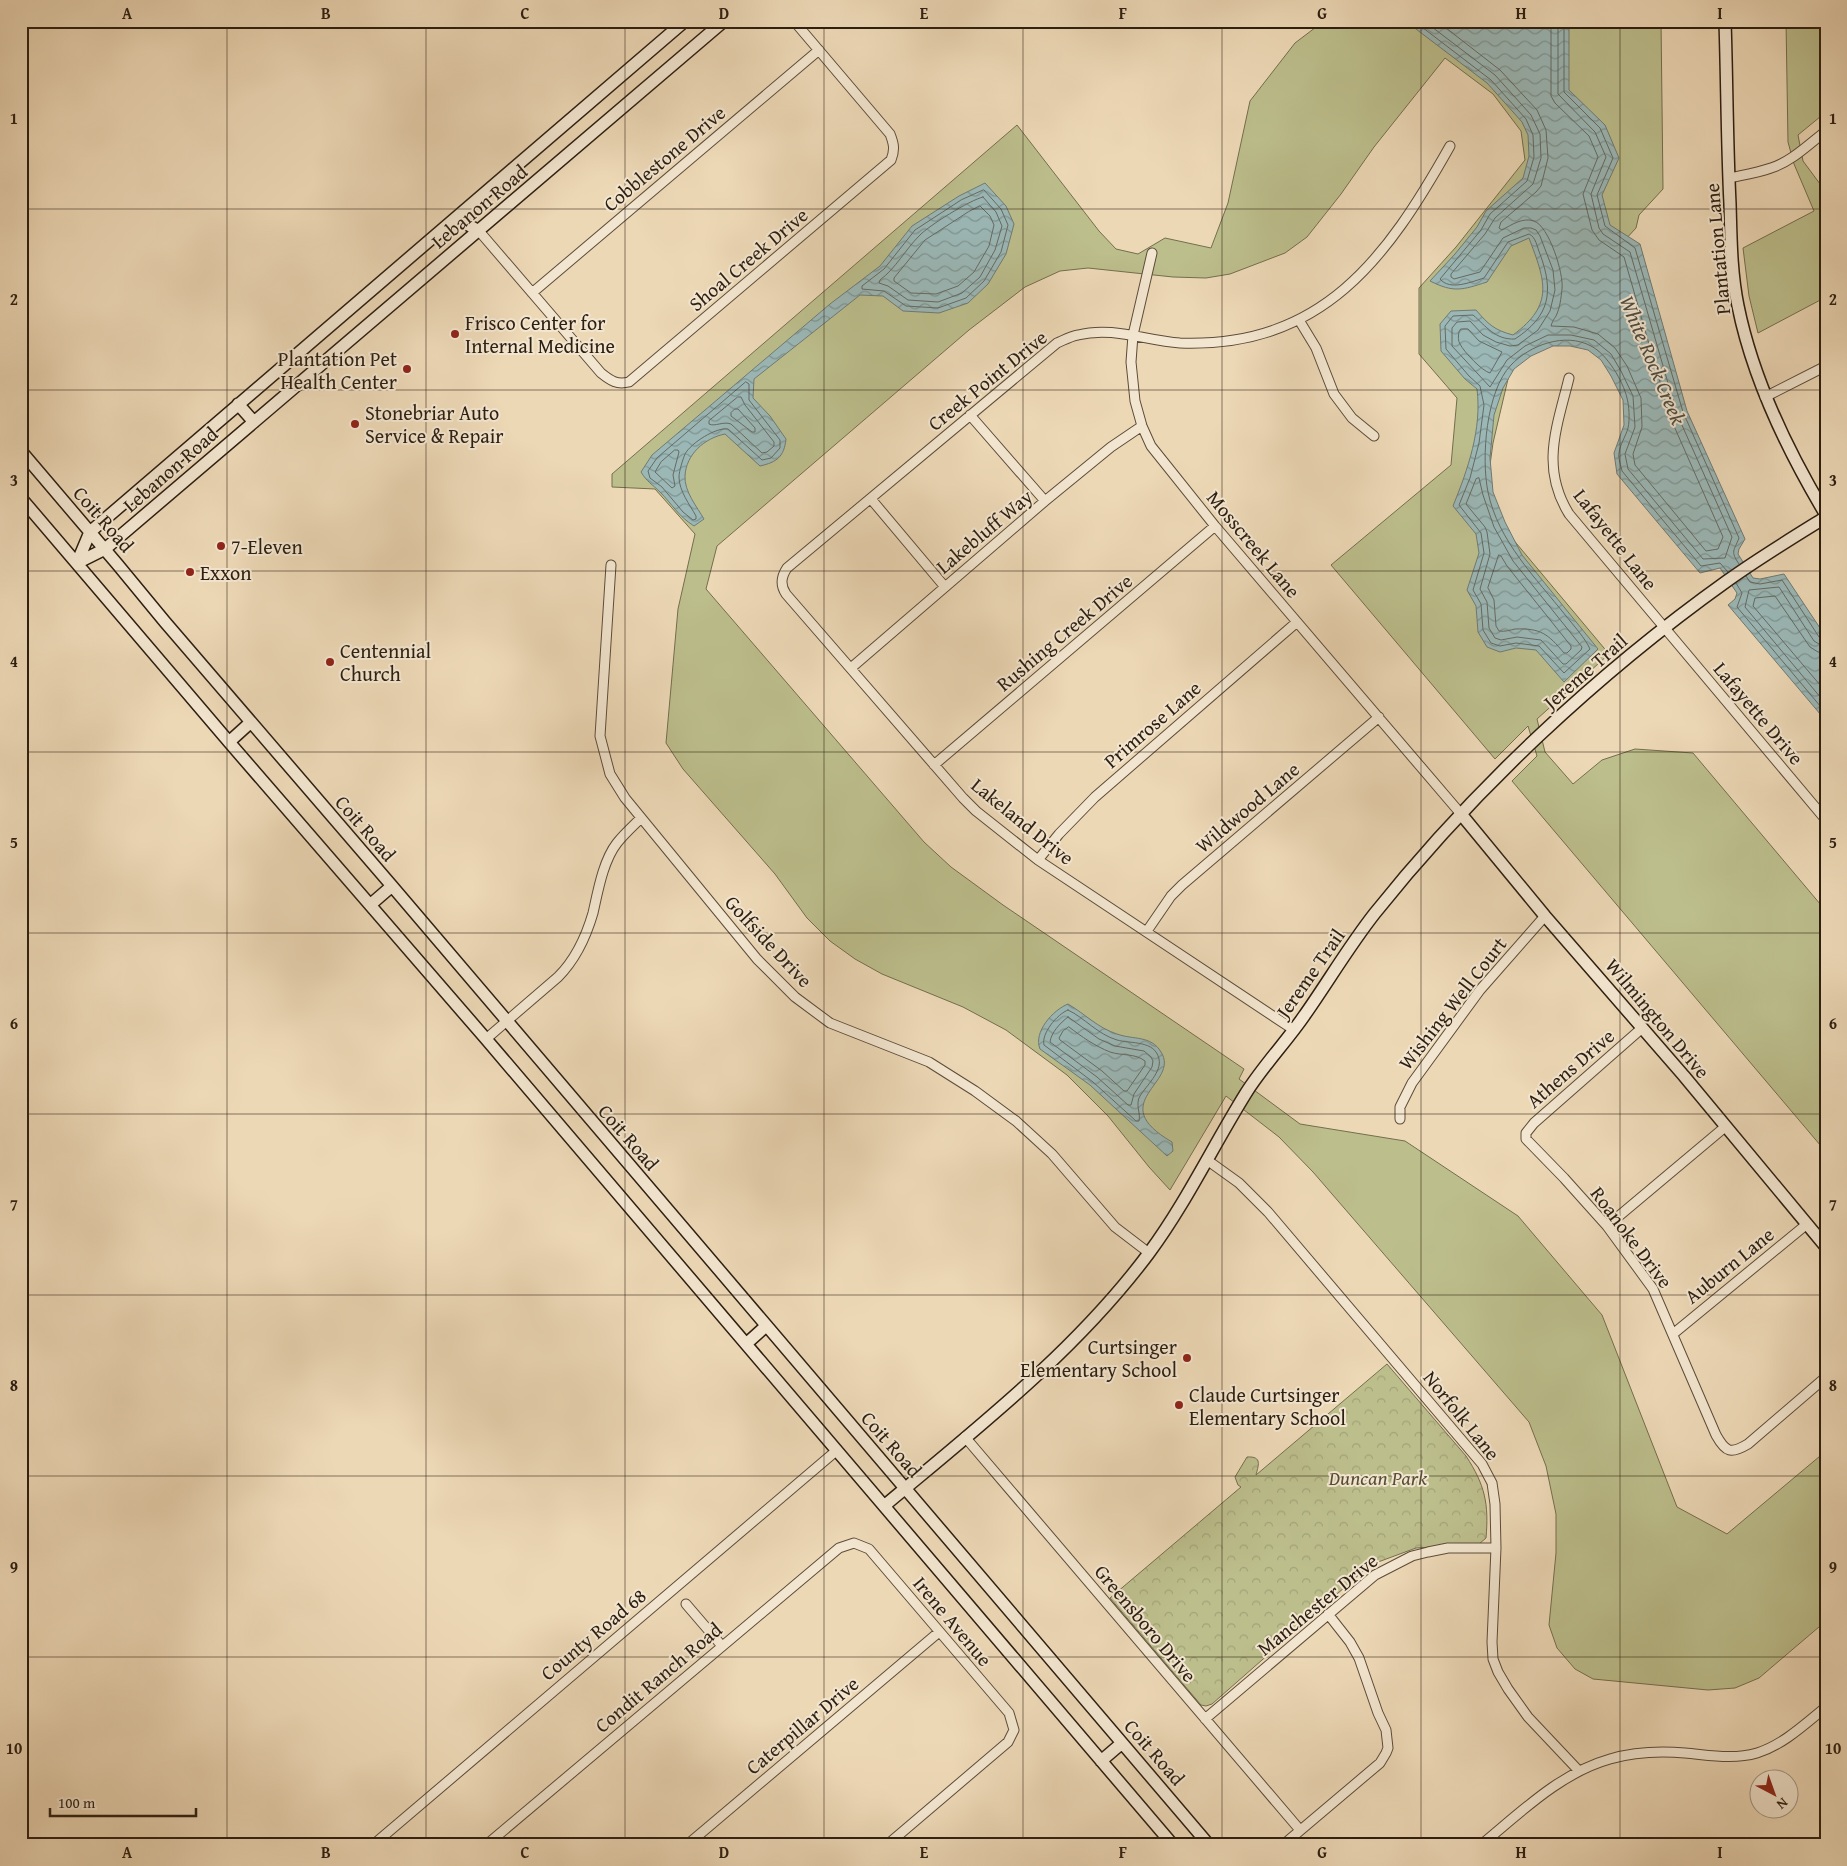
<svg xmlns="http://www.w3.org/2000/svg" width="1847" height="1866" font-family="'Gentium Book Plus',serif">
  <defs>
    <pattern id="park-crowns" width="20" height="18" patternUnits="userSpaceOnUse" patternTransform="scale(1.25)"><rect width="20" height="18" fill="#bcbe8c"/><path d="M2 6a3 3 0 1 1 6 0M12 15a3 3 0 1 1 6 0" fill="none" stroke="#a2a378"/></pattern>
    <pattern id="water-waves" width="16" height="10" patternUnits="userSpaceOnUse" patternTransform="scale(1.25)"><rect width="16" height="10" fill="#9bb8b7"/><path d="M0 5q4-4 8 0t8 0" fill="none" stroke="#7f9593"/></pattern>
  </defs>
  <rect width="100%" height="100%" fill="#edd8b6"/>
  <filter id="stains"><feTurbulence type="fractalNoise" baseFrequency=".004" numOctaves="4"/><feColorMatrix values="0 0 0 0 .2 0 0 0 0 .09 0 0 0 0 .02 0 0 0 .5 -.17"/></filter>
  <radialGradient id="worn" r=".72"><stop offset=".6" stop-color="#630" stop-opacity="0"/><stop offset="1" stop-color="#630" stop-opacity=".3"/></radialGradient>
  <path fill="#bcbe8c" stroke="#746e4e" d="M 1324,21 L 1661,21 L 1663,189 L 1639,215 L 1636,228 L 1512,362 L 1493,443 L 1486,494 L 1506,531 L 1609,654 L 1537,719 L 1545,752 L 1573,784 L 1602,760 L 1635,749 L 1693,753 L 1826,911 L 1826,1152 L 1512,781 L 1537,756 L 1528,726 L 1495,759 L 1331,565 L 1451,465 L 1457,398 L 1419,354 L 1419,288 L 1456,247 L 1525,160 L 1521,131 L 1493,94 L 1445,58 L 1374,147 L 1341,194 L 1307,237 L 1285,253 L 1230,274 L 1206,278 L 1173,277 L 1088,268 L 1060,271 L 1025,287 L 969,330 L 717,546 L 706,589 L 924,842 L 951,867 L 1003,905 L 1244,1069 L 1239,1079 L 1300,1124 L 1405,1141 L 1518,1216 L 1602,1315 L 1677,1507 L 1727,1534 L 1826,1451 L 1826,1621 L 1759,1678 L 1735,1688 L 1708,1690 L 1593,1679 L 1575,1669 L 1557,1648 L 1549,1625 L 1556,1553 L 1556,1514 L 1546,1466 L 1529,1422 L 1313,1172 L 1279,1137 L 1226,1096 L 1170,1190 L 1149,1167 L 1108,1116 L 1067,1075 L 1006,1030 L 963,1007 L 882,974 L 855,959 L 830,941 L 807,918 L 775,874 L 683,769 L 666,743 L 678,609 L 695,534 L 655,489 L 612,487 L 612,474 L 1017,125 L 1099,231 L 1116,249 L 1138,254 L 1165,238 L 1211,248 L 1228,203 L 1250,101 L 1295,43 Z
    M 1786,21 L 1826,21 L 1826,112 L 1798,135 L 1803,161 L 1826,192 L 1826,297 L 1758,333 L 1749,296 L 1743,248 L 1814,211 L 1794,164 L 1788,142 Z"/>
  <path fill="url(#park-crowns)" stroke="#746e4e" d="M 1387,1364 L 1466,1456 C 1485,1485 1489,1504 1486,1538 L 1479,1544 L 1416,1548 L 1370,1565 L 1212,1704 L 1206,1706 L 1201,1705 L 1110,1598 L 1241,1487 L 1238,1485 L 1235,1477 L 1247,1457 C 1263,1456 1258,1466 1256,1475 Z"/>
  <path fill="url(#water-waves)" stroke="#6f7a75" d="M 1408,21 L 1569,21 L 1569,90 L 1605,125 L 1619,158 L 1602,195 L 1610,225 L 1640,244 L 1687,411 L 1745,539 L 1739,549 L 1738,554 L 1753,578 L 1760,579 L 1784,574 L 1826,637 L 1826,721 L 1728,605 L 1735,599 L 1737,593 L 1720,568 L 1700,573 L 1617,474 L 1614,453 L 1624,425 L 1623,400 L 1611,376 L 1601,360 L 1588,350 L 1570,346 L 1553,346 L 1531,356 L 1514,369 L 1503,388 L 1494,415 L 1490,458 L 1493,492 L 1505,522 L 1522,555 L 1598,649 L 1564,682 L 1536,650 L 1516,648 L 1500,652 L 1487,647 L 1478,632 L 1476,606 L 1467,590 L 1479,553 L 1476,534 L 1453,506 C 1468,469 1482,429 1477,389 L 1465,379 L 1441,351 L 1440,324 L 1451,311 L 1476,310 C 1488,324 1494,330 1513,335 C 1555,304 1545,281 1529,238 L 1511,246 L 1487,282 C 1462,290 1454,293 1430,281 L 1455,254 L 1477,227 L 1486,211 L 1523,178 L 1529,156 L 1528,135 L 1522,122 L 1487,83 L 1412,26 Z
    M 985,183 L 1006,206 L 1014,224 L 1006,254 L 988,284 L 968,303 L 939,313 L 903,311 L 883,296 L 860,295 L 754,379 L 753,398 L 770,416 L 786,439 C 784,457 777,462 760,466 L 725,434 C 705,438 686,454 685,476 C 684,491 697,507 704,519 L 694,526 C 677,515 673,505 660,492 C 652,484 647,482 641,472 L 652,455 L 830,304 L 880,266 L 912,226 L 959,196 Z
    M 1068,1004 C 1085,1014 1098,1028 1117,1034 C 1133,1040 1151,1035 1161,1052 C 1181,1083 1103,1102 1172,1142 L 1173,1151 L 1167,1156 L 1090,1085 L 1040,1049 C 1033,1032 1053,1010 1068,1004 Z"/>
  <g fill="none" stroke-linecap="round" stroke-linejoin="round">
    <path stroke="#646b64" stroke-width="1" d="M 1414,21 L 1491,80 L 1526,119 L 1533,135 L 1534,157 L 1527,181 L 1490,214 L 1481,230 L 1440,279 C 1450,291 1471,282 1484,278 L 1508,242 L 1529,234 C 1536,237 1537,247 1540,254 C 1554,292 1550,316 1515,339 C 1495,340 1486,326 1473,315 L 1453,316 L 1445,326 L 1446,349 L 1469,376 L 1480,386 L 1484,405 L 1479,443 L 1470,478 L 1459,505 L 1481,533 L 1484,553 L 1473,590 L 1481,604 L 1483,630 L 1491,643 L 1500,646 L 1516,643 L 1539,646 L 1564,673 L 1590,649 C 1585,638 1574,626 1566,616 C 1536,578 1498,541 1488,492 C 1481,458 1486,391 1511,365 C 1530,345 1565,332 1591,346 C 1607,354 1623,381 1627,398 C 1629,405 1630,420 1628,428 C 1626,436 1620,444 1619,453 C 1618,458 1621,466 1622,471 L 1701,566 L 1720,563 L 1728,572
      M 1424,21 L 1495,75 L 1531,115 L 1540,134 L 1541,158 L 1533,184 L 1495,218 L 1485,234 L 1451,274 L 1451,277 L 1454,279 L 1480,272 L 1503,238 L 1524,228 L 1531,228 L 1536,230 L 1540,236 L 1553,270 L 1555,290 L 1550,311 L 1538,330 L 1518,345 L 1510,346 L 1496,342 L 1483,335 L 1470,321 L 1457,322 L 1452,328 L 1452,346 L 1490,387 L 1507,360 L 1525,346 L 1548,335 L 1571,335 L 1594,340 L 1611,354 L 1621,371 L 1633,396 L 1635,427 L 1625,454 L 1628,469 L 1703,559 L 1725,558 L 1732,537 L 1677,414 L 1630,252 L 1603,234 L 1599,228 L 1591,194 L 1606,157 L 1595,132 L 1558,94 L 1558,21
      M 1437,21 L 1500,70 L 1537,110 L 1546,130 L 1548,158 L 1541,186 L 1536,192 L 1501,222 L 1499,228 L 1502,230 C 1511,225 1523,217 1534,221 C 1549,226 1564,274 1562,289 C 1561,298 1560,308 1556,316 C 1554,319 1552,322 1551,326 L 1574,327 L 1598,334 L 1615,348 L 1627,366 L 1641,398 L 1642,427 L 1633,454 L 1635,465 L 1706,551 L 1718,549 L 1723,537 L 1670,417 L 1624,257 L 1599,240 L 1592,230 L 1583,194 L 1598,157 L 1589,136 L 1555,103 L 1551,96 L 1551,21
      M 1564,21 L 1564,92 L 1600,128 L 1613,158 L 1597,195 L 1605,226 L 1635,248 L 1683,412 L 1739,538 C 1734,551 1730,551 1739,564
      M 984,190 L 1001,209 L 1008,225 L 1001,252 L 984,281 L 966,298 L 938,308 L 906,306 L 884,291 L 862,289 L 862,286 L 884,269 L 915,230 L 961,200 Z
      M 983,197 L 996,212 L 1002,226 L 995,250 L 980,277 L 962,293 L 938,302 L 908,300 L 888,286 L 879,283 L 880,280 C 896,268 905,250 919,236 C 928,226 970,200 983,197 Z
      M 980,206 L 990,216 L 994,225 L 989,246 L 974,272 L 958,286 L 936,294 L 911,293 L 894,281 L 894,278 L 925,240 L 968,212 Z
      M 1461,329 L 1468,329 L 1479,341 L 1502,352 L 1490,373 C 1482,371 1464,352 1460,344 C 1458,341 1458,336 1459,332 Z
      M 746,382 L 749,384 L 749,400 L 780,440 L 780,448 L 771,458 L 762,460 L 728,429 C 716,427 691,443 685,454 C 683,459 679,471 679,477 C 679,491 690,505 696,516 L 696,519 L 693,520 L 683,512 L 662,487 L 650,478 L 648,471 L 657,458 Z
      M 738,397 L 741,397 L 745,405 L 774,442 L 774,446 L 767,452 L 762,453 L 731,424 C 723,421 715,427 709,424 L 709,421 Z
      M 735,409 L 738,409 L 755,428 L 755,432 L 752,432 L 731,416 L 731,413 Z
      M 675,450 L 678,450 L 679,452 L 673,475 L 675,486 L 672,488 L 655,472 L 661,462 Z
      M 1479,478 L 1483,495 L 1494,527 L 1513,561 L 1582,647 L 1581,650 L 1566,664 L 1563,664 L 1541,640 L 1517,637 L 1501,640 L 1495,638 L 1489,628 L 1487,602 L 1480,589 L 1490,554 L 1487,532 L 1485,527 L 1466,504 L 1476,479 Z
      M 1499,555 L 1501,556 L 1507,566 L 1571,646 L 1571,649 L 1567,653 L 1564,653 C 1548,634 1541,628 1515,629 C 1510,630 1505,632 1499,631 L 1496,626 L 1494,600 L 1488,588 Z
      M 1746,576 L 1750,582 L 1760,584 L 1782,580 L 1819,637 L 1826,639
      M 1736,583 L 1742,593 L 1737,607 L 1826,713
      M 1826,646 L 1819,644 L 1814,641 L 1779,587 L 1749,590 L 1745,607 L 1826,704
      M 1826,653 L 1818,652 L 1810,647 L 1775,596 L 1755,598 L 1753,606 L 1826,692
      M 1068,1010 C 1085,1018 1097,1034 1117,1040 C 1131,1044 1155,1040 1159,1059 C 1162,1072 1146,1086 1140,1096 C 1135,1104 1141,1114 1139,1121 L 1136,1121 L 1093,1082 L 1044,1045 C 1041,1034 1057,1014 1068,1010 Z
      M 1068,1017 L 1099,1039 L 1115,1046 L 1144,1051 L 1151,1057 L 1153,1061 L 1152,1067 L 1134,1094 L 1131,1105 L 1128,1105 L 1097,1077 L 1050,1042 C 1051,1033 1060,1023 1068,1017 Z
      M 1069,1027 C 1082,1037 1095,1046 1110,1052 C 1122,1056 1135,1053 1145,1061 L 1145,1065 L 1127,1091 L 1124,1091 L 1102,1071 L 1060,1040 L 1059,1038 L 1063,1031 Z"/>
    <defs>
      <path id="street" d="M 1729,178 C 1743,175 1757,173 1771,168 C 1791,162 1809,144 1826,131
        M 479,231 L 601,373 C 611,381 617,385 629,382 L 891,160 C 895,150 894,144 890,134 L 794,21
        M 1152,253 L 1133,335 L 1131,362 L 1135,401 L 1142,426 L 1151,446 L 1215,526 L 1461,814
        M 532,293 L 819,50
        M 1299,320 L 1316,348 L 1334,394 L 1352,418 L 1374,436
        M 1569,378 C 1557,427 1540,467 1569,514 L 1826,820
        M 1765,397 L 1826,366
        M 970,415 L 1045,501
        M 871,499 L 945,587
        M 611,565 L 600,736 L 610,774 L 625,798 L 757,959 L 795,997 L 830,1023 L 929,1062 L 975,1091 L 1016,1121 L 1052,1154 L 1115,1227 L 1149,1253
        M 851,668 L 1045,501 L 1111,447 L 1142,426
        M 934,765 L 1215,526
        M 1038,860 L 1059,834 L 1095,797 L 1297,622
        M 1147,931 L 1171,896 L 1182,885 L 1379,717
        M 1641,1029 L 1534,1123 L 1526,1133 L 1526,1139 L 1564,1178 L 1607,1226 L 1653,1289 L 1716,1435 C 1726,1453 1731,1454 1748,1444 L 1826,1377
        M 1294,1030 L 1038,860 L 976,811 L 963,798 L 786,594 C 780,585 781,577 787,568 L 1057,343 C 1064,340 1071,336 1078,335 C 1113,326 1146,341 1180,343 C 1323,348 1387,258 1450,146
        M 486,1039 L 558,977 C 576,959 586,937 593,913 C 598,891 603,861 617,843 C 624,834 633,826 641,818
        M 1400,1119 L 1400,1107 L 1412,1083 L 1480,990 L 1545,916
        M 1207,1160 L 1239,1183 L 1268,1212 L 1482,1464 L 1492,1483 L 1495,1504 L 1496,1548 L 1492,1642 L 1493,1659 L 1498,1672 L 1508,1689 L 1528,1717 L 1579,1771
        M 1607,1226 L 1725,1127
        M 1673,1334 L 1807,1224
        M 965,1437 L 1300,1830
        M 686,1604 L 722,1646
        M 1205,1719 L 1375,1575 L 1412,1556 L 1428,1552 L 1448,1548 L 1496,1548
        M 373,1845 L 836,1451
        M 489,1845 L 491,1841 L 839,1548 L 854,1543 L 869,1549 L 1009,1713 L 1014,1730 L 1008,1742 L 887,1845
        M 687,1845 L 939,1632
        M 1283,1845 L 1380,1763 L 1386,1753 L 1388,1748 L 1386,1730 L 1378,1713 L 1359,1658 L 1350,1642 L 1328,1614
        M 1481,1845 C 1520,1813 1560,1773 1610,1759 C 1634,1752 1661,1751 1685,1753 C 1709,1755 1733,1760 1757,1753 C 1783,1745 1805,1724 1826,1707"/>
      <path id="secondary" d="M 1725,21 C 1727,82 1727,143 1730,204 C 1731,237 1731,272 1738,306 C 1753,380 1787,450 1826,515
        M 456,218 L 479,231
        M 238,404 L 254,422
        M 21,451 L 118,565 L 165,622 L 392,886 L 1209,1845
        M 21,498 L 229,742 L 486,1039 L 1173,1845
        M 77,563 L 105,549 L 724,21
        M 77,563 L 90,532 L 685,21
        M 229,742 L 251,722
        M 1461,814 L 1545,916 L 1684,1076 L 1826,1247
        M 370,905 L 392,886
        M 746,1344 L 766,1326
        M 884,1506 C 977,1428 1076,1351 1149,1253 C 1186,1203 1213,1146 1246,1093 C 1263,1066 1286,1042 1304,1016 C 1328,982 1349,946 1375,913 C 1474,789 1598,673 1727,581 C 1759,558 1792,538 1826,517
        M 1101,1761 L 1122,1743"/>
    </defs>
    <use href="#street" stroke="#5c4c3a" stroke-width="11"/>
    <use href="#secondary" stroke="#2c1e11" stroke-width="14"/>
    <use href="#street" stroke="#f3e6d0" stroke-width="9"/>
    <use href="#secondary" stroke="#f3e6d0" stroke-width="11"/>
  </g>
  <path fill="none" stroke="#2c1e11" stroke-width="1" stroke-opacity="0.55" d="M 227,21 L 227,1845M 426,21 L 426,1845M 625,21 L 625,1845M 824,21 L 824,1845M 1023,21 L 1023,1845M 1222,21 L 1222,1845M 1421,21 L 1421,1845M 1620,21 L 1620,1845M 21,209 L 1826,209M 21,390 L 1826,390M 21,571 L 1826,571M 21,752 L 1826,752M 21,933 L 1826,933M 21,1114 L 1826,1114M 21,1295 L 1826,1295M 21,1476 L 1826,1476M 21,1657 L 1826,1657"/>
  <g fill="#8f2418" stroke="#f3e6d0" stroke-width="2">
    <circle cx="455" cy="334" r="5"/>
    <circle cx="407" cy="369" r="5"/>
    <circle cx="355" cy="424" r="5"/>
    <circle cx="221" cy="546" r="5"/>
    <circle cx="190" cy="572" r="5"/>
    <circle cx="330" cy="662" r="5"/>
    <circle cx="1187" cy="1358" r="5"/>
    <circle cx="1179" cy="1405" r="5"/>
  </g>
  <g text-anchor="middle" dominant-baseline="central" stroke-width="4" stroke-linejoin="round" paint-order="stroke">
    <g font-size="20" fill="#2c1e11" stroke="#f3e6d0">
      <text transform="translate(664 158) rotate(-40)">Cobblestone Drive</text>
      <text transform="translate(479 206) rotate(-40)">Lebanon Road</text>
      <text transform="translate(1717 249) rotate(-95)">Plantation Lane</text>
      <text transform="translate(748 259) rotate(-40)">Shoal Creek Drive</text>
      <text transform="translate(987 380) rotate(-39)">Creek Point Drive</text>
      <text transform="translate(170 469) rotate(-41)">Lebanon Road</text>
      <text transform="translate(104 519) rotate(49)">Coit Road</text>
      <text transform="translate(984 531) rotate(-40)">Lakebluff Way</text>
      <text transform="translate(1616 539) rotate(52)">Lafayette Lane</text>
      <text transform="translate(1254 544) rotate(50)">Mosscreek Lane</text>
      <text transform="translate(1064 632) rotate(-40)">Rushing Creek Drive</text>
      <text transform="translate(1585 671) rotate(-41)">Jereme Trail</text>
      <text transform="translate(1759 713) rotate(50)">Lafayette Drive</text>
      <text transform="translate(1152 724) rotate(-41)">Primrose Lane</text>
      <text transform="translate(1247 807) rotate(-40)">Wildwood Lane</text>
      <text transform="translate(1023 821) rotate(39)">Lakeland Drive</text>
      <text transform="translate(366 828) rotate(49)">Coit Road</text>
      <text transform="translate(769 941) rotate(47)">Golfside Drive</text>
      <text transform="translate(1310 973) rotate(-55)">Jereme Trail</text>
      <text transform="translate(1452 1003) rotate(-52)">Wishing Well Court</text>
      <text transform="translate(1658 1018) rotate(50)">Wilmington Drive</text>
      <text transform="translate(1570 1068) rotate(-41)">Athens Drive</text>
      <text transform="translate(629 1137) rotate(49)">Coit Road</text>
      <text transform="translate(1632 1237) rotate(53)">Roanoke Drive</text>
      <text transform="translate(1729 1265) rotate(-39)">Auburn Lane</text>
      <text transform="translate(1462 1415) rotate(51)">Norfolk Lane</text>
      <text transform="translate(892 1444) rotate(49)">Coit Road</text>
      <text transform="translate(1317 1604) rotate(-39)">Manchester Drive</text>
      <text transform="translate(953 1621) rotate(50)">Irene Avenue</text>
      <text transform="translate(1146 1623) rotate(50)">Greensboro Drive</text>
      <text transform="translate(593 1634) rotate(-40)">County Road 68</text>
      <text transform="translate(658 1677) rotate(-40)">Condit Ranch Road</text>
      <text transform="translate(802 1725) rotate(-40)">Caterpillar Drive</text>
      <text transform="translate(1155 1752) rotate(49)">Coit Road</text>
    </g>
    <g font-size="20" fill="#2c1e11" stroke="#f3e6d0" text-anchor="start">
      <text x="465" y="322">Frisco Center for<tspan x="465" dy="23">Internal Medicine</tspan></text>
      <text x="397" y="358" text-anchor="end">Plantation Pet<tspan x="397" dy="23">Health Center</tspan></text>
      <text x="365" y="412">Stonebriar Auto<tspan x="365" dy="23">Service &amp; Repair</tspan></text>
      <text x="231" y="546">7-Eleven</text>
      <text x="200" y="572">Exxon</text>
      <text x="340" y="650">Centennial<tspan x="340" dy="23">Church</tspan></text>
      <text x="1177" y="1346" text-anchor="end">Curtsinger<tspan x="1177" dy="23">Elementary School</tspan></text>
      <text x="1189" y="1394">Claude Curtsinger<tspan x="1189" dy="23">Elementary School</tspan></text>
    </g>
    <g font-size="20" font-style="italic" fill="#574e36" stroke="#f3e6d0">
      <text x="1378" y="1477">Duncan Park</text>
    </g>
    <g font-size="21" font-style="italic" fill="#4d4c43" stroke="#f3e6d0">
      <text transform="translate(1653 360) rotate(67)">White Rock Creek</text>
    </g>
  </g>
  <rect width="1847" height="1866" fill="none" stroke="#edd8b6" stroke-width="55"/>
  <g transform="translate(1774 1794) rotate(139)"><circle r="24" fill="#f3e6d0" stroke="#a39684"/>
  <path d="M0-4L9 19L0 12L-9 19Z" fill="#8f2418"/>
  <text y="-8" font-size="14" font-weight="bold" text-anchor="middle" fill="#2c1e11">N</text>
  </g>
  <path d="M50 1808v8h146v-8" fill="none" stroke="#2c1e11" stroke-width="2.5"/>
  <text x="58" y="1808" font-size="15" fill="#2c1e11" stroke="#f3e6d0" stroke-width="4" paint-order="stroke">100 m</text>
  <rect x="28" y="28" width="1792" height="1810" fill="none" stroke="#2c1e11" stroke-width="2"/>
  <g font-size="16" text-anchor="middle" font-weight="bold" fill="#2c1e11">
    <text x="127" y="19">A</text>
    <text x="326" y="19">B</text>
    <text x="525" y="19">C</text>
    <text x="724" y="19">D</text>
    <text x="924" y="19">E</text>
    <text x="1123" y="19">F</text>
    <text x="1322" y="19">G</text>
    <text x="1521" y="19">H</text>
    <text x="1720" y="19">I</text>
    <text x="14" y="124">1</text>
    <text x="1833" y="124">1</text>
    <text x="14" y="305">2</text>
    <text x="1833" y="305">2</text>
    <text x="14" y="486">3</text>
    <text x="1833" y="486">3</text>
    <text x="14" y="667">4</text>
    <text x="1833" y="667">4</text>
    <text x="14" y="848">5</text>
    <text x="1833" y="848">5</text>
    <text x="14" y="1029">6</text>
    <text x="1833" y="1029">6</text>
    <text x="14" y="1210">7</text>
    <text x="1833" y="1210">7</text>
    <text x="14" y="1391">8</text>
    <text x="1833" y="1391">8</text>
    <text x="14" y="1573">9</text>
    <text x="1833" y="1573">9</text>
    <text x="14" y="1754">10</text>
    <text x="1833" y="1754">10</text>
    <text x="127" y="1858">A</text>
    <text x="326" y="1858">B</text>
    <text x="525" y="1858">C</text>
    <text x="724" y="1858">D</text>
    <text x="924" y="1858">E</text>
    <text x="1123" y="1858">F</text>
    <text x="1322" y="1858">G</text>
    <text x="1521" y="1858">H</text>
    <text x="1720" y="1858">I</text>
  </g>
  <rect width="100%" height="100%" filter="url(#stains)"/>
  <rect width="100%" height="100%" fill="url(#worn)"/>
</svg>
